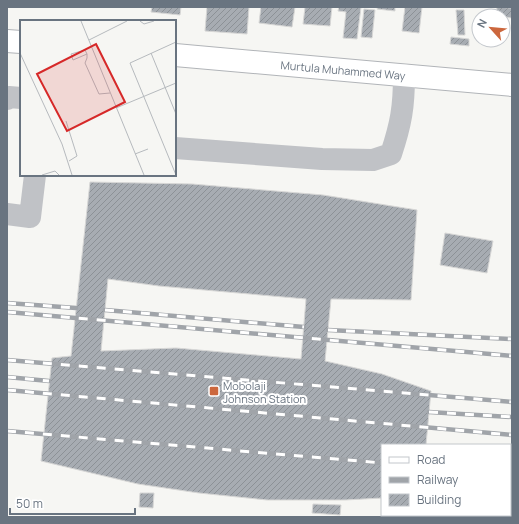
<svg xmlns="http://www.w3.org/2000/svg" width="519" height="524" font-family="Manrope,sans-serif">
  <defs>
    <pattern id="building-hatch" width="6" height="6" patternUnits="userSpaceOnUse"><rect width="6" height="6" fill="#a7acb2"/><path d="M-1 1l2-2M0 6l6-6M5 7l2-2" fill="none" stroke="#8c9196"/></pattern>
  </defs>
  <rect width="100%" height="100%" fill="#f6f6f3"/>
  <path fill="url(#building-hatch)" stroke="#d7d7d6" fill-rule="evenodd" d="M 152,7 L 181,7 L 180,15 L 151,12 Z
    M 207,7 L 249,7 L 247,34 L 205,31 Z
    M 261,7 L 295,7 L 292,27 L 259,23 Z
    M 305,7 L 332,7 L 330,26 L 303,24 Z
    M 339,7 L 361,7 L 357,39 L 343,38 L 346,12 L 338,11 Z
    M 378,7 L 395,7 L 395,11 L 377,9 Z
    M 405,7 L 422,7 L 419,33 L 402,31 Z
    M 497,7 L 512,8 L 512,18 L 496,16 Z
    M 364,9 L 375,10 L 372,38 L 361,37 Z
    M 456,10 L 464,10 L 465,35 L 458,35 Z
    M 451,37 L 469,39 L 469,46 L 450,44 Z
    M 90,182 L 192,184 L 323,195 L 417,210 L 411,300 L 331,299 L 325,361 L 382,374 L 431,391 L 426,445 L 382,445 L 382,498 L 345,500 L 267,500 L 199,493 L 138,484 L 41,461 L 52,358 L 71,356 ZM 108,279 L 159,286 L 306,299 L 301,359 L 176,348 L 101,351 Z
    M 445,233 L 493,241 L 487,273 L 440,265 Z
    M 140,493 L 154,493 L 153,508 L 139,507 Z
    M 510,499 L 512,499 L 512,517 L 490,517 L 490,515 L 510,515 Z
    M 313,504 L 341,505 L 340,515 L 312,513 Z
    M 451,515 L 481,515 L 481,517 L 451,517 Z"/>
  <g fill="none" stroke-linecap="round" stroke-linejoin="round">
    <defs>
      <path id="major" d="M 7,41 L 21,42
        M 175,55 L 512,85"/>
    </defs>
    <use href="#major" stroke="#b1b4b8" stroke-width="24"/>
    <path stroke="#c0c2c6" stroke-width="22" d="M 7,99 L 9,97 L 21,98
      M 175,148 L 322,159 L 373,160 L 391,154 C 401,124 404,107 404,75
      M 7,214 L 30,217 L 35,175
      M 510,495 L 512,495"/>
    <use href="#major" stroke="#fff" stroke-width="22"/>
    <defs>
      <path id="rail" d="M 7,303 L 76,308
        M 105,310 L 304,327
        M 7,312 L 512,356
        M 328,330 L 512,339
        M 7,360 L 512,402
        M 7,377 L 49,381
        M 7,390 L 512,435
        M 429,412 L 512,417
        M 7,431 L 382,463
        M 510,474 L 512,475"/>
    </defs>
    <use href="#rail" stroke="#a0a4a9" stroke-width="4.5"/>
    <use href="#rail" stroke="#fff" stroke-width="3" stroke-dasharray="9" stroke-linecap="butt"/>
  </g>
  <rect fill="#cc673d" stroke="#fff" stroke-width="1.5" x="209" y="386" width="10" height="10" rx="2"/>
  <g text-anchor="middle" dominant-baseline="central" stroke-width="4" stroke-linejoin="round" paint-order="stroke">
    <g font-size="11" fill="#697480" stroke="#fff">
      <text transform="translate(343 70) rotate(5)">Murtula Muhammed Way</text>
    </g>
    <g font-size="11" fill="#697480" stroke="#fff" text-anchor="start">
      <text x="223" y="385">Mobolaji<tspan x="223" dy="13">Johnson Station</tspan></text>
    </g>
  </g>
  <g transform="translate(20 20)">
    <rect width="156" height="156" fill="#f6f6f3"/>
    <path fill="none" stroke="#b6babe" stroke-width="1" d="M 61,1 L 124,155M 120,1 L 124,4 L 134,1M 69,20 L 107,1M 0,33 L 42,124 L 52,155M 131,33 L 156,94M 67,34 L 53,40 L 51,34 L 65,30 L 67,34 L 67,38 L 65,43 L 79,74 L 90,73M 96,88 L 156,63M 46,101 L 57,136 L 49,141M 115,134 L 128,129M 22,155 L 35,151 L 39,155M 156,155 L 110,43 L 156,22"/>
    <path fill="#d62828" fill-opacity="0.15" stroke="#d62828" stroke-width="2" d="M 76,24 L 105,82 L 47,111 L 17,54 Z"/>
    <rect width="156" height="156" fill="none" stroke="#697480" stroke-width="2"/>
  </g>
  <rect width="519" height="524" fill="none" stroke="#697480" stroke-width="16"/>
  <rect x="381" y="444" width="130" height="72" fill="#ffffff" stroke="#c3c7cc"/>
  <rect x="389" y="457" width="20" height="6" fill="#ffffff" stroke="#c3c7cc"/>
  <text x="417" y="464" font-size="12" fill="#697480">Road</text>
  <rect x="389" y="477" width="20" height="6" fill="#a0a4a9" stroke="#c3c7cc"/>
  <text x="417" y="484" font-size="12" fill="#697480">Railway</text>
  <rect x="389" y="494" width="20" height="12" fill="url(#building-hatch)" stroke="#c3c7cc"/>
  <text x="417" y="504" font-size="12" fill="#697480">Building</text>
  <g transform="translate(491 28) rotate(297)"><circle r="19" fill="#ffffff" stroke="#c3c7cc"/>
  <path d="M0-3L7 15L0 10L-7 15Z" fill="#cc673d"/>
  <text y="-6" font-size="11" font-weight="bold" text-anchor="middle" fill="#697480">N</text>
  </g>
  <path d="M10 508v6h125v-6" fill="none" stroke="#697480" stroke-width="2"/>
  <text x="16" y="508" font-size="12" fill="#697480" stroke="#ffffff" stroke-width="3" paint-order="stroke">50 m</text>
</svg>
